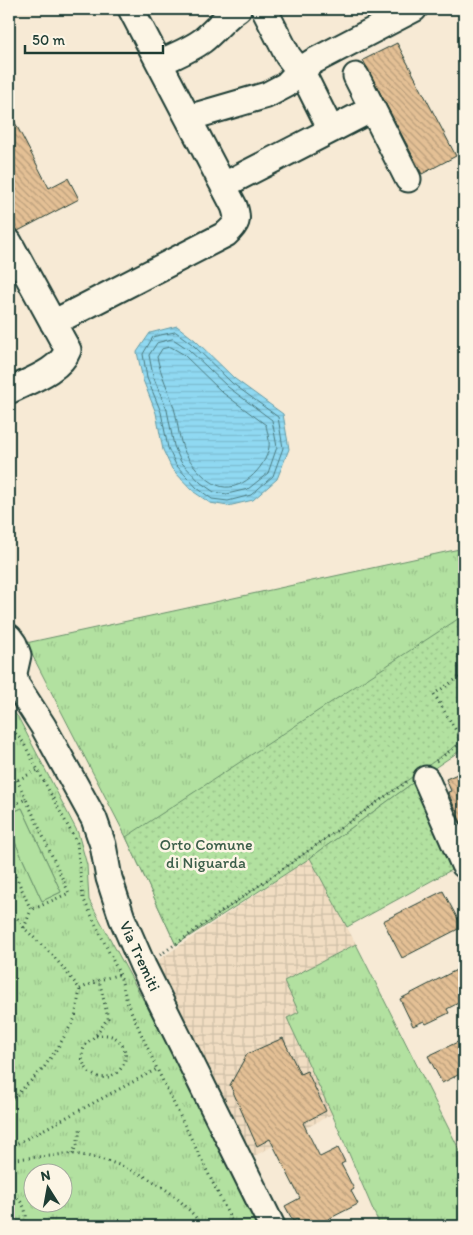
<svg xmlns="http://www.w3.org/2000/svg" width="473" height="1235" font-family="Itim,sans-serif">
  <defs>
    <pattern id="industrial-grid" width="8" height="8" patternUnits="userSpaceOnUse" patternTransform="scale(1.25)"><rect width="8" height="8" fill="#f1ddc2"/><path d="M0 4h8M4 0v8" fill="none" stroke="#cebfa7"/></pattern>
    <pattern id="grass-tufts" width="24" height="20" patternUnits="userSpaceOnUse" patternTransform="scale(1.25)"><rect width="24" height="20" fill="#b2e1a0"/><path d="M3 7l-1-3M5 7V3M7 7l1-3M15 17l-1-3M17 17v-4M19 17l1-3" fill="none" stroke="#99c28a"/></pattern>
    <pattern id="garden-dots" width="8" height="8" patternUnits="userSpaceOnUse" patternTransform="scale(1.25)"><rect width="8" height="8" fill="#b2e1a0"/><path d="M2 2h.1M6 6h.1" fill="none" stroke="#99c28a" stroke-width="1.8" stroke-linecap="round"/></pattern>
    <pattern id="water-rules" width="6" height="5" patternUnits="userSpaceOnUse" patternTransform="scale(1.25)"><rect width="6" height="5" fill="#90d9f2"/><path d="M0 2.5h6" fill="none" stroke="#7cbbd0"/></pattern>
    <pattern id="building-back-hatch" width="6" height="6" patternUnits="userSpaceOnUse" patternTransform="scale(1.25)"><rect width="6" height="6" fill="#e4c095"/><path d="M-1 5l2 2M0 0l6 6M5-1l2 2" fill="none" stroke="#b89d7a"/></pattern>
  </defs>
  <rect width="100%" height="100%" fill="#f7ead5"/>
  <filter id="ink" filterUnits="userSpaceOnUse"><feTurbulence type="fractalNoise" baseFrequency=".02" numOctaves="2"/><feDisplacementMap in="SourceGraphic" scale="10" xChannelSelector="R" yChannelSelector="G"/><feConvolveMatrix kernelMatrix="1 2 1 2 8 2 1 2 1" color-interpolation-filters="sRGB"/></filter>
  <g filter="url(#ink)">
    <path fill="url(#industrial-grid)" d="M 310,858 L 356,944 L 284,981 L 299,1012 L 287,1018 L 332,1114 L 245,1161 L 148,967 Z"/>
    <path fill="url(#grass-tufts)" stroke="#688f6a" fill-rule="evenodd" d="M 464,548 L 464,748 L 414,782 L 310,858 L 176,945 L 126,837 L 26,643 Z
      M 9,707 L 18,717 L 78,833 L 87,865 L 89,900 L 234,1167 L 264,1226 L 9,1226 L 9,829 L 42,901 L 61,892 L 22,808 L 9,814 ZM 32,1172 L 62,1172 L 62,1202 L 32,1202 Z
      M 356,944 L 464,1159 L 464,1226 L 380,1226 L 332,1114 L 287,1018 L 299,1012 L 284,981 Z"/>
    <path fill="url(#garden-dots)" stroke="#688f6a" d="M 464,615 L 464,740 L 176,945 L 126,837 Z
      M 414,782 L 453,869 L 347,927 L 310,858 Z"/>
    <path fill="#b2e1a0" stroke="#688f6a" d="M 22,808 L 61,892 L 42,901 L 9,829 L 9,814 Z"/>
    <path fill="url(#water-rules)" stroke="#639ba6" d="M 177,326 L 195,340 L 235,379 L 283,414 L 289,449 L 277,479 L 253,500 L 228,506 L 210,503 L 194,492 L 172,469 L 163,450 L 156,413 L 143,380 L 137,352 L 150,333 Z"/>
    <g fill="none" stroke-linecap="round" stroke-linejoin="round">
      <path stroke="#4c7b80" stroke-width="1" d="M 176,332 L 192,344 L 232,383 L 278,417 L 283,448 L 273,476 L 251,495 L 228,501 L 212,499 L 197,488 L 176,465 L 168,448 L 161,412 L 147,378 L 143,354 L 153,337 Z
        M 173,339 L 188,349 L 228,387 L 272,420 L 277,447 L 268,473 L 248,489 L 227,494 L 214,492 L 201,483 L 181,462 L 174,446 L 167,410 L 153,376 L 149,355 L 157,343 Z
        M 171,347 L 183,354 L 223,393 L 266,425 C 267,431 270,441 269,447 C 266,468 239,495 217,485 C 206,480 195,468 189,459 C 178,445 179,424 174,408 C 169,390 161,376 157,357 L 162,349 Z"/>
    </g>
    <path fill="url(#building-back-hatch)" stroke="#1f3d34" d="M 397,43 L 456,156 L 422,174 L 363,60 Z
      M 9,111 L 49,188 L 68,178 L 79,199 L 18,231 L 13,229 L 9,221 Z
      M 464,771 L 464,830 L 448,792 L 451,791 L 446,779 Z
      M 443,891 L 462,927 L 402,958 L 383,921 Z
      M 464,966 L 464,1000 L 447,1009 L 449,1013 L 426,1024 L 424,1021 L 413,1026 L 400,999 Z
      M 283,1038 L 300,1074 L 307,1071 L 326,1111 L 303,1123 L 320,1157 L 338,1148 L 345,1162 L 341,1164 L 354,1189 L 351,1191 L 358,1204 L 315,1226 L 301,1226 L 297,1219 L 293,1221 L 285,1206 L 300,1198 L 270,1139 L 257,1146 L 230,1085 L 247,1054 Z
      M 464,1039 L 464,1072 L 442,1083 L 428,1056 Z"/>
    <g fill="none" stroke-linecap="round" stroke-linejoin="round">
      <defs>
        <path id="minor" d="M 264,9 L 288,56 L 305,78 L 331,130
          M 160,63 C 173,56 190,50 202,41 C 215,31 224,18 238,9
          M 356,76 L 408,179
          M 188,118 L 267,95 L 286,85 L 300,70 L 314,61 L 414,9
          M 224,185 L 372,109
          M 9,242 L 68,350 C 60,371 28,381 9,391
          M 53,323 L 226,234 C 237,224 239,220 234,206 L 131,9
          M 9,637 L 14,644 L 18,655 L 14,673 L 16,684 L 43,726 L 94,819 L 103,845 L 109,878 L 122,918 L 143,966 L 272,1226
          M 426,779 L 464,865"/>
      </defs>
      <use href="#minor" stroke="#1f3d34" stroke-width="29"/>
      <path stroke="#1f3d34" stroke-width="3" stroke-dasharray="1 4" stroke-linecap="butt" d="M 9,726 L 23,742 L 77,843 L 83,898 L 120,975 L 127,1002 L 157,1069 L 234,1226
        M 463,742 L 434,694 L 464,674
        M 436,761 L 464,741
        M 17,780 L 26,799
        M 9,784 L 38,770
        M 9,807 L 26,799 L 69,893 L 31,910 L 9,861
        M 9,906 L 24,928 L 55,958 L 80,989
        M 24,928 L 31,910
        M 160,955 L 406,782
        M 80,989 L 99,980 L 121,974
        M 96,1036 C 105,1034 113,1034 120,1042 C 139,1064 104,1092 87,1069 C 83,1064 81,1058 83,1051 C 85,1042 92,1040 97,1034 C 101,1029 104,1023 108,1018 L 99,980
        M 9,1102 L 43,1069 L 60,1044 L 75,1018 L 80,989
        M 9,1148 L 157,1069
        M 72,1154 L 77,1145 L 81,1126
        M 9,1160 C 23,1158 37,1157 51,1156 C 58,1155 67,1153 74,1154 C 122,1160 174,1185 202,1226
        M 9,1192 C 22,1199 29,1211 25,1226"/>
      <use href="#minor" stroke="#fcf5e5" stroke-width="25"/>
    </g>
  </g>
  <g text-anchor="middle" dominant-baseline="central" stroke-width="5" stroke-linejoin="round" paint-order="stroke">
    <g font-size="16" fill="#3c5e4a" stroke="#fcf5e5">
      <text x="206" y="844">Orto Comune<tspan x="206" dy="18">di Niguarda</tspan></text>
    </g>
    <g font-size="16" fill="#1f3d34" stroke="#fcf5e5">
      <text transform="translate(140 956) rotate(65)">Via Tremiti</text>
    </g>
  </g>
  <rect width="473" height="1235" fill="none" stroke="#fcf5e5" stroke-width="30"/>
  <rect x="15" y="15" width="443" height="1205" fill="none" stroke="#1f3d34" stroke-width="2" filter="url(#ink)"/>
  <g transform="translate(48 1188) rotate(349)"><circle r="24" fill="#fcf5e5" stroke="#a4ab9e"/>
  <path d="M0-4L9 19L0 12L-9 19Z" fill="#1f3d34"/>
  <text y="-8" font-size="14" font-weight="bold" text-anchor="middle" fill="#1f3d34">N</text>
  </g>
  <path d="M25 45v8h138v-8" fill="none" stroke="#1f3d34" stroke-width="2.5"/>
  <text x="32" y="45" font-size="15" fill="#1f3d34" stroke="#fcf5e5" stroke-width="4" paint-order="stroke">50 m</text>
</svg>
